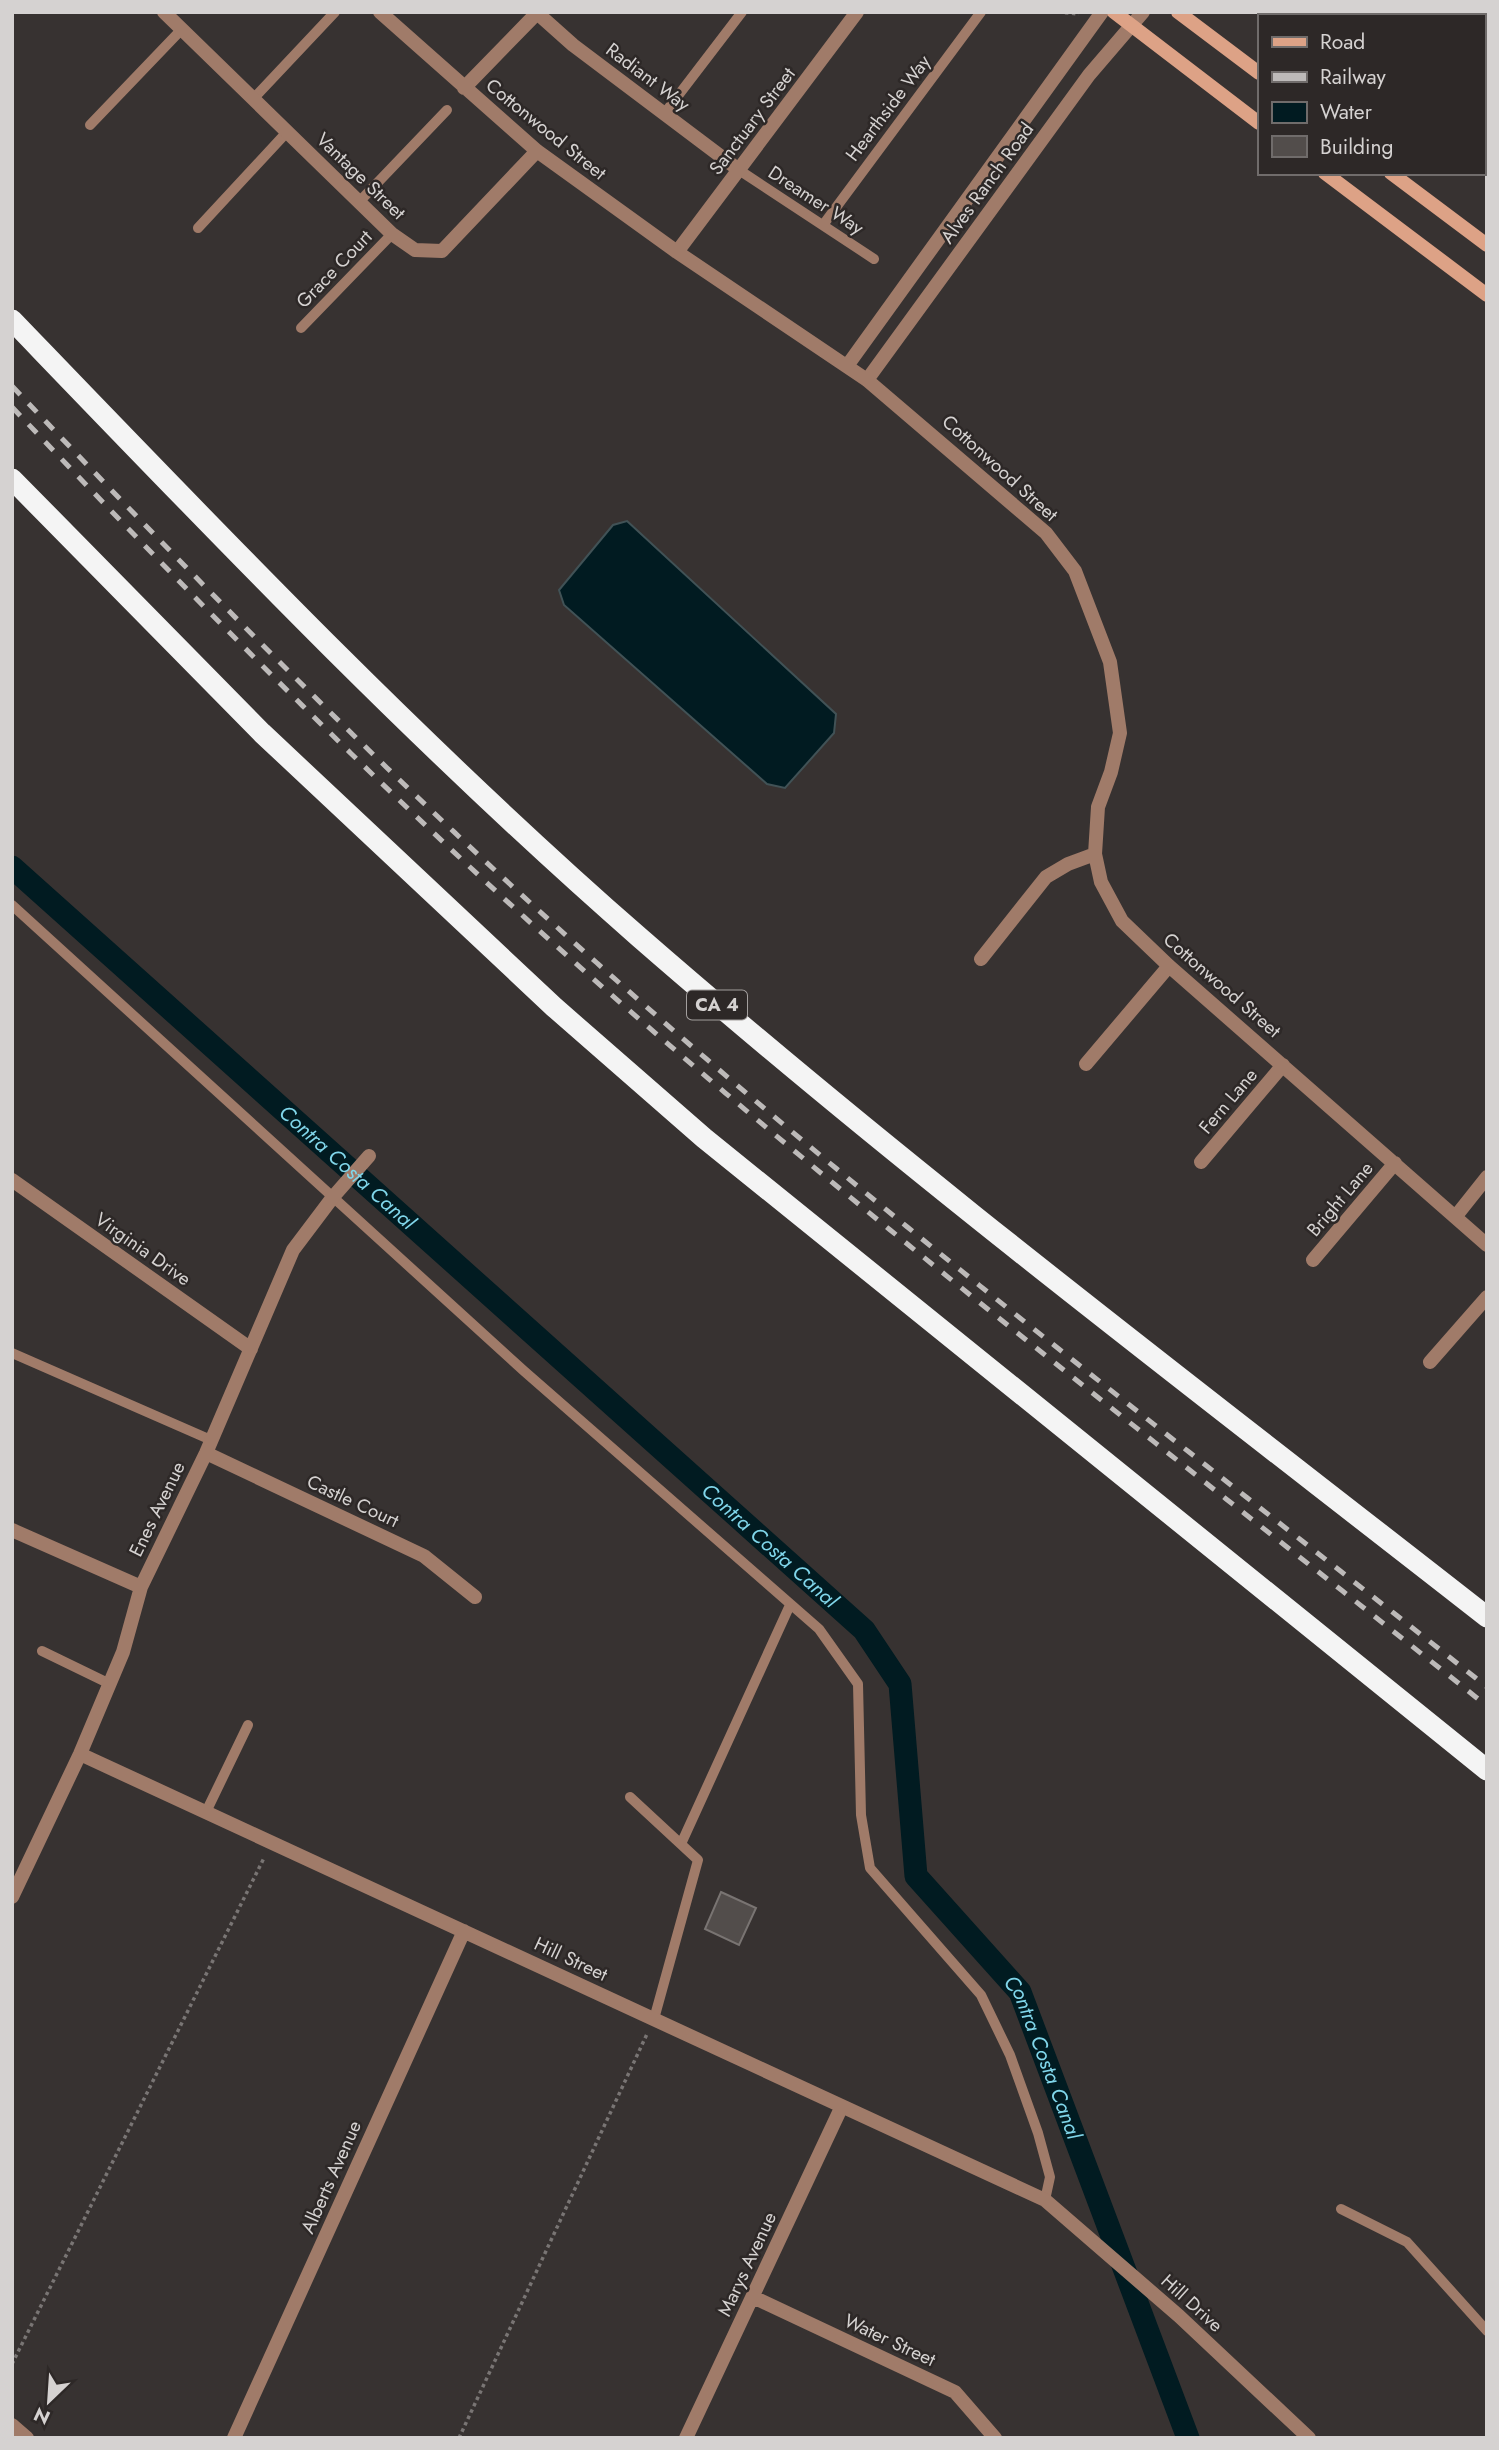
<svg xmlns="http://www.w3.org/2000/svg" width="1499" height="2450" font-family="Jost,sans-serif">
  <rect width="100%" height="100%" fill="#373231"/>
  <path fill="#011b21" stroke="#415256" stroke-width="2" d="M 627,521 L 836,714 L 834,733 L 785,788 L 767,784 L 564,605 L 559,590 L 613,525 Z"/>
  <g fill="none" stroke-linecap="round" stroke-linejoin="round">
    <path stroke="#011b21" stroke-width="23" id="s1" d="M 12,867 L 864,1630 L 900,1684 L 916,1876 L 1020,1992 L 1188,2438"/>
  </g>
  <path fill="#524d4b" stroke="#797472" stroke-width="2" d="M 721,1892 L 756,1908 L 739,1945 L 705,1929 Z"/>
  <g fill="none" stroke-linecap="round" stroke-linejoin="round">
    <path stroke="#797574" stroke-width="3.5" stroke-dasharray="3.5 3.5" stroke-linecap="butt" d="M 1058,12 L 1079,14
      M 12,2364 L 264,1858
      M 459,2438 L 647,2034"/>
    <path stroke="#a07b69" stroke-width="10" d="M 253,99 L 335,12
      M 664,114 L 742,12
      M 90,125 L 182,29
      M 739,170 L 874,259
      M 359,202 L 447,110
      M 823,225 L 981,12
      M 198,228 L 287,132
      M 301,328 L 392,234
      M 12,905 L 524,1371 L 819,1629 L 858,1684 L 861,1815 L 870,1868 L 981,1995 L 1010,2055 L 1038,2133 L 1050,2177 L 1045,2200
      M 12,1353 L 211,1440
      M 42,1651 L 110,1684
      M 630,1797 L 698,1860 L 654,2019
      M 206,1812 L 248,1725
      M 681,1844 L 790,1605
      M 1341,2209 L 1407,2242 L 1487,2331"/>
    <path stroke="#a07b69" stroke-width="14" d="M 164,12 L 392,234 L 415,250 L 442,251 L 537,151
      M 380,12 L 537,151 L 677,252 L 867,380 L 1046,533 L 1075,571 L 1110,662 L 1120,733 L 1111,772 L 1098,807 L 1095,854 L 1101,882 L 1122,921 L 1169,966 L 1487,1245
      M 536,12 L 573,45 L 739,170
      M 1457,12 L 1462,16
      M 1483,32 L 1487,35
      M 464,88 L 538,12
      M 677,252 L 857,12
      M 847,366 L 1102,12
      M 867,380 L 1089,75 L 1131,26
      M 981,959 L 1046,877 L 1068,864 L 1095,854
      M 1086,1064 L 1169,966
      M 1201,1162 L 1283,1065
      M 12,1180 L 251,1349
      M 1456,1216 L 1487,1177
      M 1313,1260 L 1395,1163
      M 1430,1362 L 1487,1297
      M 206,1453 L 424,1556 L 475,1597
      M 12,1530 L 141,1587
      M 80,1754 L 1045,2200 L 1179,2316 L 1309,2438
      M 12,1897 L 80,1754 L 123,1652 L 141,1587 L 206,1453 L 293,1250 L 333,1197 L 369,1156
      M 753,2297 L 955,2392 L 995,2438
      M 12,2425 L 27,2438
      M 234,2438 L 464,1931
      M 686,2438 L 842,2106"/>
    <path stroke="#a07b69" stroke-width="14" d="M 1131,26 L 1143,12"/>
    <path stroke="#dda286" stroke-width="14" d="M 1114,12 L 1259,123
      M 1178,12 L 1259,73
      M 1325,173 L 1487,295
      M 1391,173 L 1487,245"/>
    <path stroke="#f4f4f4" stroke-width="21" d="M 12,320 C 215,531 418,744 639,937 C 912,1175 1202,1394 1487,1617
      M 12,479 L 262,733 L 554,1007 L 704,1138 L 1487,1770"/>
    <path stroke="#bdbab9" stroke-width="5" stroke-dasharray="12 12" stroke-linecap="butt" d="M 12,386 C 201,585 392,781 597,963 C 882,1218 1188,1449 1487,1687
      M 12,407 C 198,603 387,797 590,976 C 879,1231 1186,1465 1487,1706"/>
  </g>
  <g text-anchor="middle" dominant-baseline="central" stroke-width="5" stroke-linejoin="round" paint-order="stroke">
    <rect fill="#2d2827" stroke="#a39f9e" stroke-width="2" x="687" y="990.5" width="60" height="29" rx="5"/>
    <g font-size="18" font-weight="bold" fill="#d5d2d1">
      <text x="717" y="1005">CA 4</text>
    </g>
    <g font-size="19" fill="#d5d2d1" stroke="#2d2827">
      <text transform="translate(648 77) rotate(37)">Radiant Way</text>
      <text transform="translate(888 108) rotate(-53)">Hearthside Way</text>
      <text transform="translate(752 121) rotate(-53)">Sanctuary Street</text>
      <text transform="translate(546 129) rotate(39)">Cottonwood Street</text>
      <text transform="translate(361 176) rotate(44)">Vantage Street</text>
      <text transform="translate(987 183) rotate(-54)">Alves Ranch Road</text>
      <text transform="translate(816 200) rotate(33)">Dreamer Way</text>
      <text transform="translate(334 269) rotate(-46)">Grace Court</text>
      <text transform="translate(1000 468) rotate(42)">Cottonwood Street</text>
      <text transform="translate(1222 985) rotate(41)">Cottonwood Street</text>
      <text transform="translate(1228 1101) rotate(-50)">Fern Lane</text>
      <text transform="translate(1340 1199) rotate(-50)">Bright Lane</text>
      <text transform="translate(143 1249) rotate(35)">Virginia Drive</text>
      <text transform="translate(353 1501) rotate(25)">Castle Court</text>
      <text transform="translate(157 1509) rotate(-64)">Enes Avenue</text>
      <text transform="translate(571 1959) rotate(25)">Hill Street</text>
      <text transform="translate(331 2177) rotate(-66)">Alberts Avenue</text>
      <text transform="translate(747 2264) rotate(-65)">Marys Avenue</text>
      <text transform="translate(1192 2303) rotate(42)">Hill Drive</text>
      <text transform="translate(890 2340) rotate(25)">Water Street</text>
    </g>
    <g font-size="21" font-style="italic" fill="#80d6ea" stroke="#2d2827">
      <text stroke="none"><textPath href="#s1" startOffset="450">Contra Costa Canal</textPath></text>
      <text stroke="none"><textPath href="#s1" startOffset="1017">Contra Costa Canal</textPath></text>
      <text stroke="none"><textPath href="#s1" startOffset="1626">Contra Costa Canal</textPath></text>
    </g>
  </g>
  <rect width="1499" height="2450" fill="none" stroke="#d5d2d1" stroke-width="28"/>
  <rect x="1258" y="14" width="228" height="161" fill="#2d2827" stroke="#706c6b" stroke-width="2"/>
  <rect x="1272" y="37" width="35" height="10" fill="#dda286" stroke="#706c6b" stroke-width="2"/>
  <text x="1320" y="49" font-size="21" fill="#d5d2d1">Road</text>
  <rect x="1272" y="72" width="35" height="10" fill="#bdbab9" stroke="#706c6b" stroke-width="2"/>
  <text x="1320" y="84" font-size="21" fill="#d5d2d1">Railway</text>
  <rect x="1272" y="102" width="35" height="21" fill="#011b21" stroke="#706c6b" stroke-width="2"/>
  <text x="1320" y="119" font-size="21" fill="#d5d2d1">Water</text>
  <rect x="1272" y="136" width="35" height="21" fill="#524d4b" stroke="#706c6b" stroke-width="2"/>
  <text x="1320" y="154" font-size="21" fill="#d5d2d1">Building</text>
  <g transform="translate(49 2401) rotate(205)" stroke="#2d2827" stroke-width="5" paint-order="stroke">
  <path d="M0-5L12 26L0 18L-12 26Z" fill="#d5d2d1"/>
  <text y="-10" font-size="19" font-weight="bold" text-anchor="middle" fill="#d5d2d1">N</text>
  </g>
</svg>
